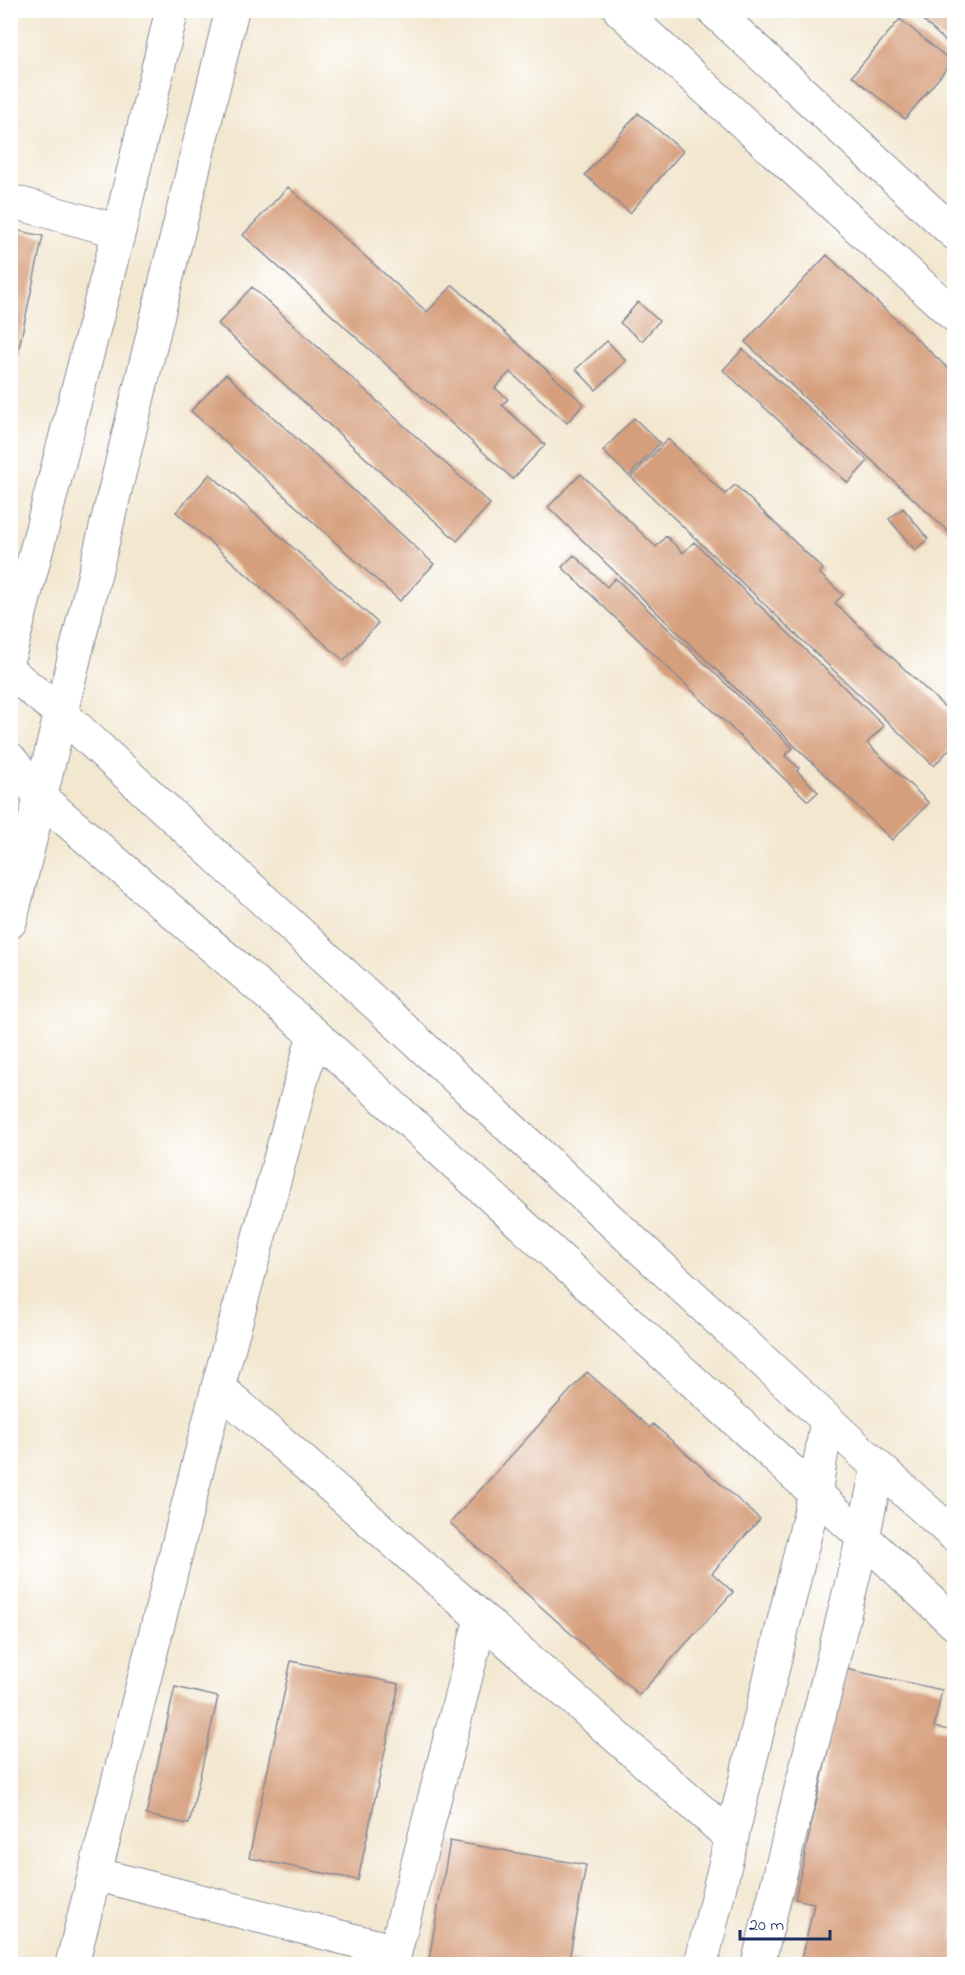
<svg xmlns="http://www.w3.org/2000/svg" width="965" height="1975" font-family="'Indie Flower',sans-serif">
  <rect width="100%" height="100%" fill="#fff"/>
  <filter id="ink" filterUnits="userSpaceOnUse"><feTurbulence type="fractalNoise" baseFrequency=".0167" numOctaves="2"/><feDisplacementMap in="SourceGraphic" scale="12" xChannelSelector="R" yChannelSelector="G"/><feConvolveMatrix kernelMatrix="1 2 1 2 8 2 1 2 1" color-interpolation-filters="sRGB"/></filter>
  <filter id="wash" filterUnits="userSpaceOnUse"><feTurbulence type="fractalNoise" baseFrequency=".008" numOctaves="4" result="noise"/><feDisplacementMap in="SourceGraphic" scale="24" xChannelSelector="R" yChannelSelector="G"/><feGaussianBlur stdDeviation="1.35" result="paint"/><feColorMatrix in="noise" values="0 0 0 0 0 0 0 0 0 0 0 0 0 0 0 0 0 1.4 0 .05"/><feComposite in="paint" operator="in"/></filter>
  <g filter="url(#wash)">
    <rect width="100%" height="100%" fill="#f3e7d0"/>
    <g id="blocks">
      <path fill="#d59e7b" d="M 912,10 L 954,10 L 954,49 Z
        M 900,19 L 952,62 L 905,119 L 852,76 Z
        M 638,113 L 683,151 L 630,213 L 585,175 Z
        M 288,187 L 427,312 L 453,285 L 584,404 L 567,423 L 510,372 L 495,388 L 508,399 L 502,405 L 545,445 L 513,479 L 243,235 Z
        M 10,229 L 43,236 L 11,385 L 10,385 Z
        M 827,255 L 954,374 L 954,537 L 745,342 Z
        M 252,287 L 490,504 L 457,541 L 218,324 Z
        M 638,302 L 659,321 L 642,341 L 620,323 Z
        M 607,341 L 626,361 L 596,390 L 576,369 Z
        M 743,349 L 868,461 L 848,483 L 723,370 Z
        M 226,374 L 434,564 L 400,601 L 191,411 Z
        M 634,418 L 660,443 L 629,476 L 603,451 Z
        M 668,439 L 725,494 L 735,485 L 823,569 L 819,573 L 843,595 L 835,603 L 954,716 L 954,744 L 934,766 L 631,477 Z
        M 210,474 L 378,623 L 344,661 L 176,512 Z
        M 581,474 L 656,547 L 666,536 L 683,553 L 694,542 L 884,726 L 867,743 L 929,803 L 892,840 L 548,507 Z
        M 903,508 L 928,539 L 915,550 L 889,519 Z
        M 574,555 L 607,587 L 615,578 L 793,748 L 785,756 L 799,768 L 797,771 L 818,792 L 808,801 L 562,567 Z
        M 587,1372 L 650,1428 L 653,1424 L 760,1519 L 712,1573 L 733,1592 L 639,1695 L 509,1578 L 510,1577 L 450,1523 Z
        M 291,1661 L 399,1684 L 358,1880 L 249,1858 Z
        M 846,1669 L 942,1690 L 934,1727 L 954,1731 L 954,1964 L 801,1964 L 814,1903 L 795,1899 Z
        M 175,1687 L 218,1697 L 189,1824 L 146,1815 Z
        M 450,1841 L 586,1865 L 569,1960 L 590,1964 L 428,1964 Z"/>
    </g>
  </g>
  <g filter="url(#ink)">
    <use href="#blocks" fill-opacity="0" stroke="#878b97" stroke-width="1.5"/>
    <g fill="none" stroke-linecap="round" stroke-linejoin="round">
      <defs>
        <path id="minor" d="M 620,10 L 954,315
          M 713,10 L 954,233
          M 10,201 L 119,231
          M 10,652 L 119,231 L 172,10
          M 10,672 L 62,714 L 878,1467 L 954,1535
          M 10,759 L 42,799 L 314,1034 L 863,1537 L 954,1623
          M 10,922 L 232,10
          M 218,1387 L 732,1838
          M 95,1874 L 395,1951
          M 72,1964 L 218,1387 L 314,1034
          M 392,1964 L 481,1618
          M 701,1964 L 815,1493 L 827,1420
          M 758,1964 L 863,1537 L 878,1467"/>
      </defs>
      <use href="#minor" stroke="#878b97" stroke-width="35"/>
      <use href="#minor" stroke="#fff" stroke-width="33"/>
    </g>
  </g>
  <rect width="965" height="1975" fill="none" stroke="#fff" stroke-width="36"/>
  <path d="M740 1930v9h90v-9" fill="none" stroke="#1b2f5e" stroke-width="3"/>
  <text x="749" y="1930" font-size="18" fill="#1b2f5e" stroke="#ffffff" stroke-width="4.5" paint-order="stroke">20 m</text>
</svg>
